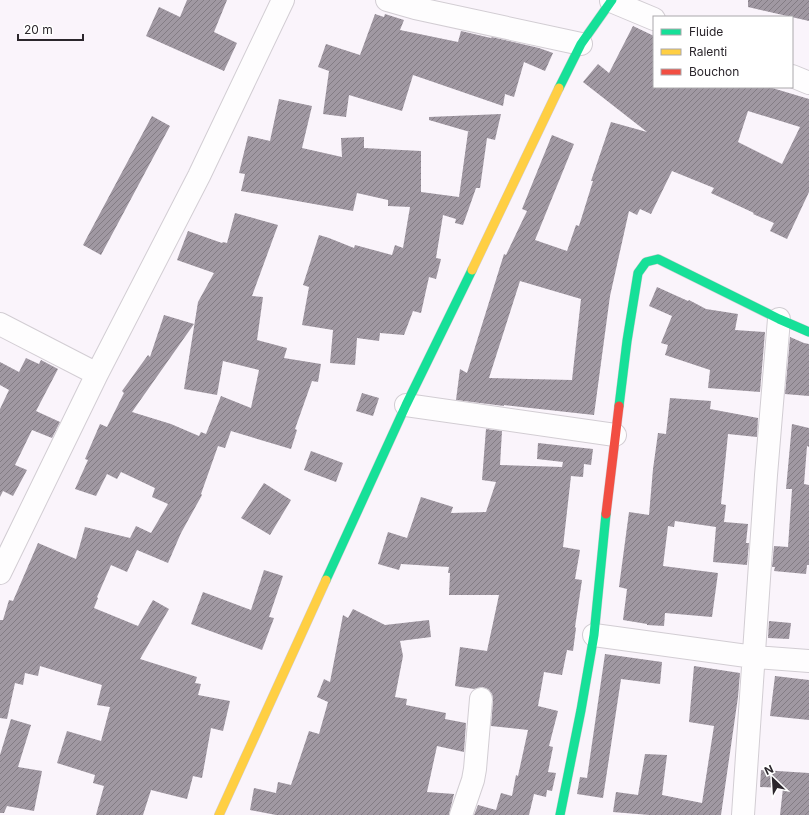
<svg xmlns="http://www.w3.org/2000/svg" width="809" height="815" font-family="Inter,sans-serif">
  <defs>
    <pattern id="building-hatch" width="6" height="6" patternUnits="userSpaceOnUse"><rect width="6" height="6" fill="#a098a2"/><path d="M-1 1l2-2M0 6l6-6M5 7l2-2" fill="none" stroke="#837c84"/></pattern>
  </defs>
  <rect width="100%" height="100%" fill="#faf4fb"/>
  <path fill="url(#building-hatch)" fill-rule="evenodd" d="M 187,0 L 227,0 L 214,32 L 237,43 L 224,71 L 146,36 L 159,7 L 180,17 Z
    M 748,0 L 809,0 L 809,21 L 748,7 Z
    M 375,14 L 384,17 L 385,14 L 404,20 L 400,30 L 458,42 L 461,31 L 491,38 L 492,37 L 539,48 L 553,53 L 545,71 L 524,62 L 514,97 L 505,94 L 503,106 L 413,75 L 402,111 L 349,95 L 346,117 L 323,114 L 329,71 L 318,67 L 326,44 L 360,55 Z
    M 633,26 L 654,36 L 654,87 L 769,87 L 809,99 L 809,192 L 787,239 L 770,231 L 774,223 L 753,214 L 754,213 L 711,193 L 714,188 L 672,171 L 651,214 L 640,209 L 637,215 L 629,211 L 610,296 L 594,415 L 504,405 L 504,406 L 456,400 L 460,369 L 467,373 L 504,254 L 506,255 L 527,211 L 522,209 L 552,135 L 574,144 L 535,240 L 567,251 L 576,225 L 579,226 L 593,181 L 591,181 L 611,122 L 647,132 L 583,82 L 598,64 L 609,73 ZM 748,111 L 800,127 L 782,164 L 738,142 ZM 520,281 L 581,299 L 572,380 L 489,378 Z
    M 279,99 L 312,106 L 302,148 L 342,157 L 341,138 L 364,137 L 364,148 L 421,151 L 421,192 L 459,197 L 468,132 L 470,132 L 429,120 L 429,117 L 501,114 L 495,140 L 487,138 L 480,188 L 476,188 L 463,225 L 455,223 L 456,219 L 443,215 L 436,258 L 441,259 L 436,279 L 429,277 L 421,313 L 413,311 L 404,335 L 380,333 L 379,341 L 357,338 L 355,365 L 330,363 L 333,330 L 302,325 L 309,287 L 303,285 L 319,235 L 329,238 L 354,248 L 355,245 L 392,255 L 395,245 L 403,248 L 410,207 L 388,206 L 388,200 L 357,193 L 353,211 L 241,191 L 245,174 L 239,173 L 248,136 L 270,141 Z
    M 152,116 L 170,126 L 101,255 L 83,245 Z
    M 235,213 L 278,225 L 252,296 L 263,297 L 257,340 L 287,348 L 284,358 L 321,364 L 318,382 L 312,381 L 295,429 L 297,430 L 291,449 L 231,431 L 225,448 L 218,446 L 201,494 L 202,495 L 181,533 L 168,563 L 137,550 L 127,572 L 111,565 L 97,597 L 98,598 L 94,608 L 138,626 L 153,600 L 169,609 L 140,659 L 197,677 L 195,683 L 201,684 L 198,695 L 230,701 L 223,731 L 211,728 L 202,778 L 193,776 L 187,799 L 151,790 L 143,815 L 96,815 L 104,786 L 93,783 L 95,775 L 57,763 L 67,731 L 101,741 L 110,707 L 97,705 L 102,685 L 40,666 L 38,676 L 25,673 L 23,685 L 15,683 L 7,719 L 0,718 L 0,620 L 3,620 L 9,600 L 13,601 L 38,543 L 76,559 L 85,527 L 130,538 L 136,526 L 151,533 L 168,504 L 152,497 L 155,488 L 121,472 L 117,479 L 107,474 L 96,496 L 75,489 L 88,460 L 85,459 L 100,424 L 107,427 L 124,393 L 122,391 L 148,355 L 150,357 L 164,315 L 194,324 L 132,412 L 171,424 L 199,436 L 201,432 L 206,434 L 221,396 L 251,408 L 259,370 L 223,361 L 217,395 L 184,389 L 198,302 L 214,273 L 177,260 L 188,231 L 222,243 L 223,242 L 227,243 Z
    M 657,287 L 688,301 L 689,300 L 706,309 L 738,314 L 735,330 L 765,332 L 760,392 L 708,388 L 710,370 L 665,355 L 668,345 L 661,343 L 672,316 L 649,306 Z
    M 790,337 L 804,343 L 809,344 L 809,396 L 785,394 Z
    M 26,358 L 39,364 L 41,360 L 58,369 L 36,411 L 60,422 L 52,438 L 32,430 L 15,465 L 27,470 L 13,496 L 3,491 L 0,497 L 0,409 L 9,390 L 0,385 L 0,362 L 19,372 Z
    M 362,393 L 379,398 L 373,416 L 356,411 Z
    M 670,398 L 711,401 L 710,409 L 758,418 L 757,437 L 728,434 L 721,504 L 726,505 L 724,522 L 748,524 L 746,543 L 749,543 L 747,565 L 713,562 L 716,527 L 675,521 L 674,527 L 668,526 L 663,566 L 718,573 L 712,617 L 665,613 L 664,626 L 647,625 L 647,624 L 623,620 L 627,589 L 619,587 L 629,512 L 649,515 L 653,469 L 658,433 L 666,434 Z
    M 792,424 L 809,428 L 809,447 L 807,446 L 804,484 L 809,485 L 809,565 L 807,565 L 806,574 L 774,571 L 775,567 L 772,567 L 774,546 L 788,547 L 792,489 L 786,489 Z
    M 486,429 L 502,431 L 500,465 L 562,467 L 563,462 L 537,459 L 538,443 L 593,449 L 591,465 L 584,464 L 583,477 L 571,476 L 563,547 L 580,550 L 575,579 L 582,580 L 575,627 L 576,628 L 573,651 L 567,650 L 562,675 L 544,672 L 538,706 L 558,711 L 549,746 L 553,747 L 548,772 L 556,773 L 552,791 L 547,790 L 546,797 L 534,794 L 529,815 L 474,815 L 478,805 L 496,810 L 501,793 L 512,796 L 516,775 L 518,776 L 528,730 L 491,726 L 493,700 L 492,694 L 488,689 L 482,687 L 474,689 L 455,686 L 460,647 L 487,651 L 499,595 L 449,595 L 450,573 L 448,573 L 449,567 L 401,564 L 399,570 L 378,564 L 388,532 L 407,538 L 421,497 L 453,507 L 451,513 L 486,512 L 496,482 L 482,480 Z
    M 311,451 L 343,463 L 336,482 L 304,470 Z
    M 264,483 L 291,500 L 270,535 L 241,518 Z
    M 264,570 L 283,576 L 269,617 L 274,618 L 262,650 L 191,624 L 203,592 L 251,610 Z
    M 353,609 L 385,625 L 429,620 L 431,637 L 400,641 L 403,656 L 395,697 L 407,699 L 406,705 L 446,713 L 445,719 L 466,723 L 464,752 L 437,746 L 427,792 L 454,794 L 449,815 L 276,815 L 250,810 L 254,788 L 276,793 L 278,782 L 291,785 L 309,731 L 319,734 L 328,702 L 317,697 L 324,679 L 330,682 L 343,615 L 348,618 Z
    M 769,621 L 791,623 L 789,639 L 768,638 Z
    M 605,654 L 662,662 L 660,684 L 621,679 L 603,798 L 577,794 L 580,777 L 587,778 Z
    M 694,666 L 740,673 L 738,697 L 721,815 L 649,815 L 613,812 L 616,792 L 638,795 L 645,754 L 667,755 L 662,795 L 702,803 L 714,726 L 689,722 Z
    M 775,676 L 809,680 L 809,720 L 770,716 Z
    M 11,719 L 31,725 L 18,767 L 42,771 L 34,811 L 7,806 L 4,813 L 0,813 L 0,755 Z
    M 761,770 L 809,773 L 809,815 L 780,815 L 783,788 L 760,787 Z"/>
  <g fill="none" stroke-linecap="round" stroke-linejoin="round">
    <defs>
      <path id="street" d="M 387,0 L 415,8 L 581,44
        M 611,1 L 654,19
        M 792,76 L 809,83
        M 0,324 L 97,374
        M 406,405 L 615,435
        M 0,573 L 97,374 L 199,176 L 283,0
        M 594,635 L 754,657 L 809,661
        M 461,815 L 473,780 L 475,769 L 481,699
        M 743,815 L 766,475 L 779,319"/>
      <path id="fast" d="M 559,88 L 581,44 L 612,0
        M 619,406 L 627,341 L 638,273 L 646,262 L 658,259 L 779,319 L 809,332
        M 326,580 L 406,405 L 472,270
        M 560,815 L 581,710 L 594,635 L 606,514"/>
      <path id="slow" d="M 472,270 L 559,88
        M 219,815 L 326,580"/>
      <path id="jam" d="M 606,514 L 619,406"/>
    </defs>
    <use href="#street" stroke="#d2cdd3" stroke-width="24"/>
    <use href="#fast" stroke="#d2cdd3" stroke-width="10"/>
    <use href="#slow" stroke="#d2cdd3" stroke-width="10"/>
    <use href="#jam" stroke="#d2cdd3" stroke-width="10"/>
    <use href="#street" stroke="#fefdfe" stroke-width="22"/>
    <use href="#fast" stroke="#16e098" stroke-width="9"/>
    <use href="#slow" stroke="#ffcf43" stroke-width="9"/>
    <use href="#jam" stroke="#f24e42" stroke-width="9"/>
  </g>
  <rect x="653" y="16" width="140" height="72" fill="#ffffff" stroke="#aaa8ab"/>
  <rect x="661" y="29" width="20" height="6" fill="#16e098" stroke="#aaa8ab"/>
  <text x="689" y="36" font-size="12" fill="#2b262c">Fluide</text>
  <rect x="661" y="49" width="20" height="6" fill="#ffcf43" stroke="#aaa8ab"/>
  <text x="689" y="56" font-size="12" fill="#2b262c">Ralenti</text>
  <rect x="661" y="69" width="20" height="6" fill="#f24e42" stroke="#aaa8ab"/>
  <text x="689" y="76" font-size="12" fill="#2b262c">Bouchon</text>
  <g transform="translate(773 779) rotate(335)" stroke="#ffffff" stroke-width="3" paint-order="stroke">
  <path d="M0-3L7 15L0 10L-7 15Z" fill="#2b262c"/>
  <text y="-6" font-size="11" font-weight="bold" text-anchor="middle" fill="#2b262c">N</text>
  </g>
  <path d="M18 34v6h65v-6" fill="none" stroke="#2b262c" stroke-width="2"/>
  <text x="24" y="34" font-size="12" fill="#2b262c" stroke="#ffffff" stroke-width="3" paint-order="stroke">20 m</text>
</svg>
